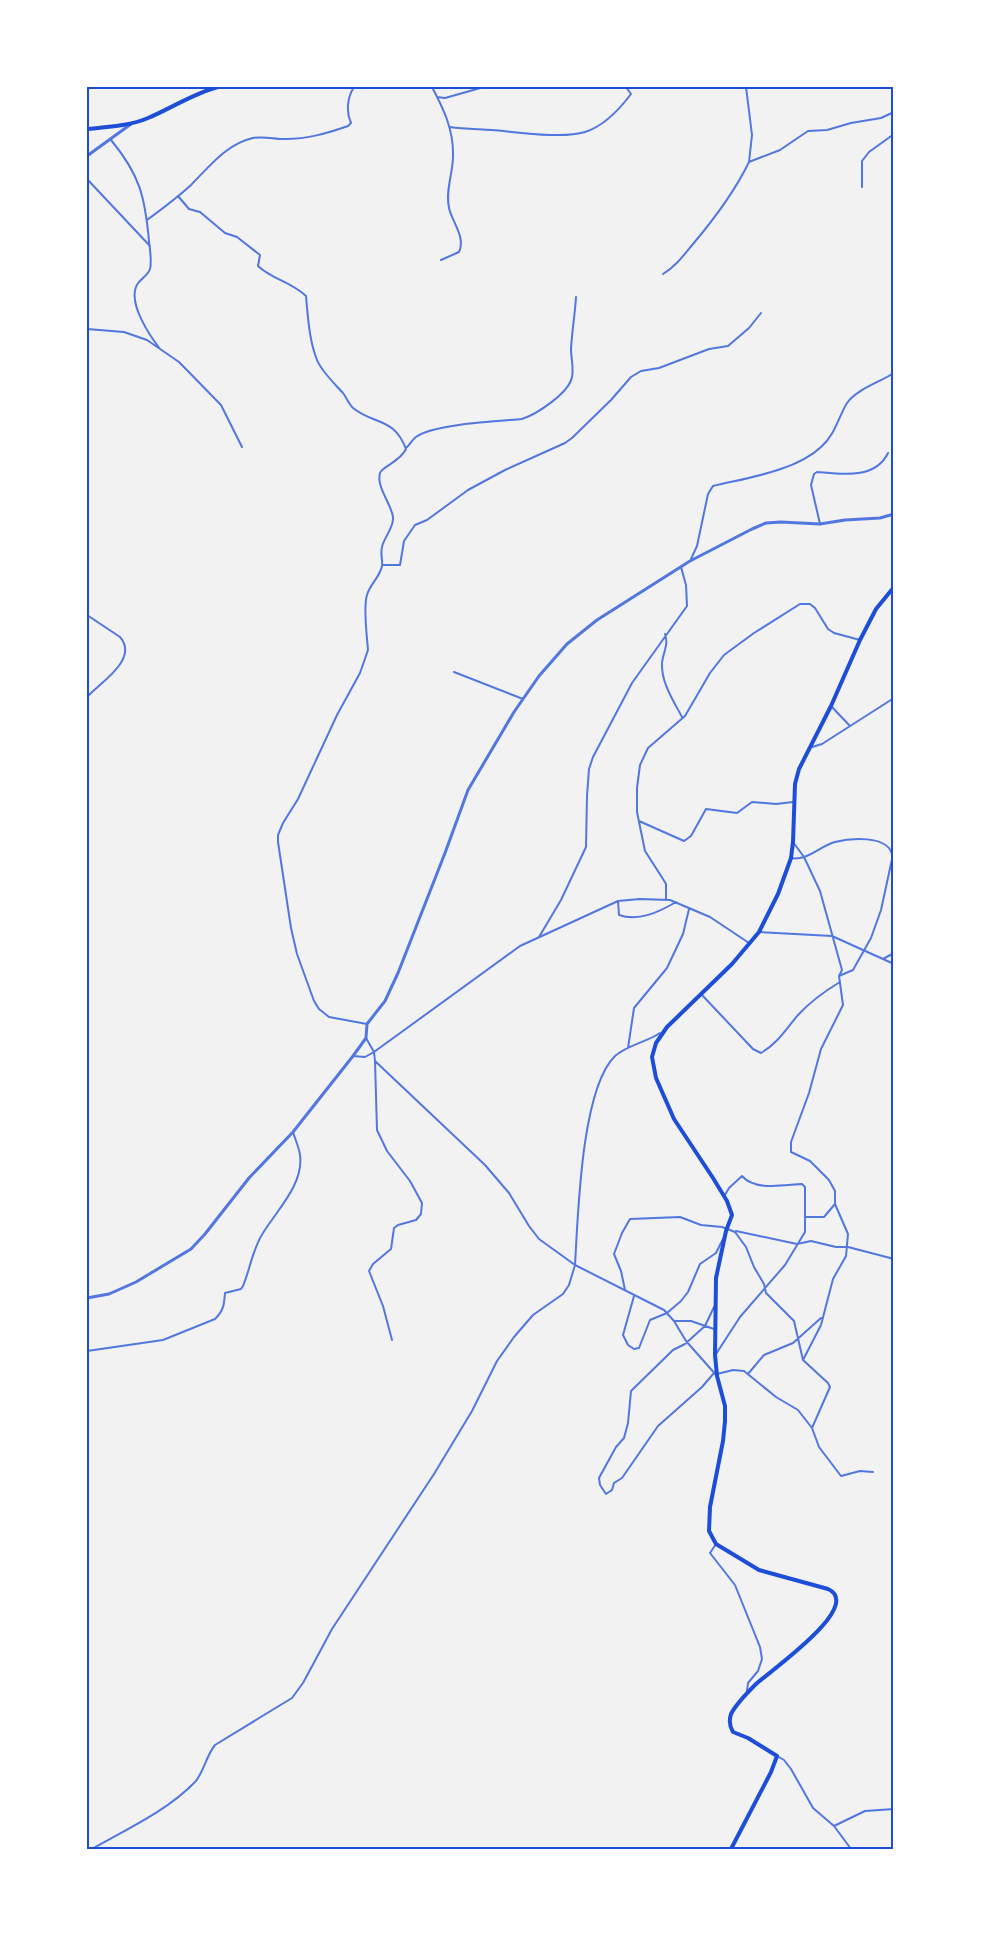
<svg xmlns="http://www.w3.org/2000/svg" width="981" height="1936" font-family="Overpass,sans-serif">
  <rect width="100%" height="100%" fill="#f2f2f2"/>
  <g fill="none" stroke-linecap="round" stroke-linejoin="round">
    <path stroke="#5277de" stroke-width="2" d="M 432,87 C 443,108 453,128 453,153 C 454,171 445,189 449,208 C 452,222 466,237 459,252 L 441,260
      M 746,87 L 752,135 L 749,162 L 780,150 L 808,131 L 827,130 L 851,123 L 881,118 L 894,112
      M 437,97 L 445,98 L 484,87
      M 450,127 C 464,129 478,129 492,130 C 517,132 562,139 585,132 C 604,126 619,110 631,94 L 626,87
      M 111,140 C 140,175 145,197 149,241 C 150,250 152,261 150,269 C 148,276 138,280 136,287 C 129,305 150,336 160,349
      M 87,179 L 150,246
      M 862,187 L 862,161 L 869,152 L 894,134
      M 178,196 L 189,209 L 200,212 L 225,233 L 237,237 L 260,255 L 258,266 C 273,280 290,281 306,296 C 308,317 309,340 317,360 C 322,372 334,383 343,393 C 346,397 349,404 353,408 C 374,425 394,417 406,449 C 400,462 381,467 380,473 C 376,487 391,503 393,517 C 394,528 384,537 382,547 C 380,554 383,560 382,566 C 380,577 370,584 367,595 C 363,607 367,637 368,650 L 360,673 L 337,715 L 298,799 L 283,823 L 278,835 L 278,842 L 291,928 L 297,954 L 314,1001 L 319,1009 L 329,1017 L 367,1024
      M 147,220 C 162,209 177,198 191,185 C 209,167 226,144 253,138 C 264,136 274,139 285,139 C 308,139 328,133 348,126 L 351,123 C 346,112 347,98 354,87
      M 663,274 C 676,266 683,256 693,244 C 715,218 734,193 749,162
      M 87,329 L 124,332 L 147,340 L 179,362 L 221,405 L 242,447
      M 407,447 C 410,444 413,439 416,437 C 432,424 500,421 522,419 C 537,414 569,393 572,377 C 574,368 571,358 571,349 C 572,331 575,314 576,297
      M 820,524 L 811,485 L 814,474 L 817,472 C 841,474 875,480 888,453
      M 691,559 L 697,546 L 708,494 L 713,486 C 746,478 796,471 821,447 C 835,435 838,418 847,403 C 857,389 880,382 894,373
      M 382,565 L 400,565 L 404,541 L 415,525 L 427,520 L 468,490 L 505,470 L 565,443 L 572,438 L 611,400 L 631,377 L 641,371 L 659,368 L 709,349 L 728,346 L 749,328 L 761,313
      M 87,615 L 120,637 C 139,659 101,682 87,697
      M 665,634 C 669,644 663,653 662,663 C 661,682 673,700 682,717
      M 454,672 L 523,699
      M 831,706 L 850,726
      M 812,747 L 822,744 L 894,698
      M 639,821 L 684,841 L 691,836 L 706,809 L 737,813 L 752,802 L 776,804 L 793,802
      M 793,842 L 804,857 L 820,891 L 842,970 L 839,976 L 843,1005 L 821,1049 L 809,1093 L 791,1142 L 791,1152 L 810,1161 L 829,1180 L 835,1191 L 835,1204 L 848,1234 L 846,1256 L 833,1279 L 821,1325 L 803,1360
      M 791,858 C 807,861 820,846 835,842 C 850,838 887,835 892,854
      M 666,899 L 666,884 L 663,879 L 645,851 L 637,812 L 637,788 L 640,765 L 648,748 L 685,716 L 710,673 L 724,655 L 754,633 L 800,604 L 810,604 L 815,608 L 828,629 L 834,633 L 860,640
      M 618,901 L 619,915 C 638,922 659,912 676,902
      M 759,932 L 832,936 L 894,964
      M 539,937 L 561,900 L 586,847 L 587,796 L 589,769 L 593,757 L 632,683 L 687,606 L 686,585 L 681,567
      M 883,959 L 894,953
      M 839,976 L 853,970 L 871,938 L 881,910 L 894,850
      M 702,995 L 753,1049 L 761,1053 C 778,1043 786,1029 798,1015 C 810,1002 825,991 840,982
      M 366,1038 L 374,1052 L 375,1061 L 485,1165 L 509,1193 L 529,1226 L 539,1239 L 575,1265 L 664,1310 L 674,1321 L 686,1341 L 717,1376
      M 628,1048 L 634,1008 L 667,968 L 683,934 L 689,909
      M 353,1056 L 365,1057 L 374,1052 L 520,946 L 618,901 L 640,899 L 670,900 L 710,917 L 749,943
      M 375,1061 L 377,1130 L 387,1151 L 410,1181 L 422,1203 L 421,1214 L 416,1220 L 398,1225 L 394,1228 L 391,1249 L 373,1264 L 369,1271 L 383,1306 L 392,1340
      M 805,1217 L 824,1217 L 835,1204
      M 736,1231 L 797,1244 L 811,1241 L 836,1247 L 848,1247 L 894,1259
      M 625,1290 L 621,1271 L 614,1254 L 622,1233 L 630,1219 L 680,1217 L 701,1225 L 722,1227 L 735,1232 L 746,1247 L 754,1267 L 764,1284 L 766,1293 L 794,1321 L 803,1360 L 828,1383 L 830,1387 L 812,1428
      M 634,1296 L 623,1335 L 628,1345 L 634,1349 L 639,1348 L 650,1320 L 667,1313 L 681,1301 L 688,1292 L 700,1264 L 716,1253 L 723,1239
      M 674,1321 L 691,1321 L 714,1329
      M 87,1351 L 163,1340 L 215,1319 C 224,1310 224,1305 225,1293 L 241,1289 L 243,1286 C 250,1269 253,1248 263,1233 C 277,1210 304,1184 300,1155 C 299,1147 295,1139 293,1132
      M 716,1354 L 740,1317 L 785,1265 L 805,1232 L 805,1187 L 802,1184 C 783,1185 755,1191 742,1176 L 729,1188 L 725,1195
      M 714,1373 L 702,1387 L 658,1426 L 622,1478 L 614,1483 L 612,1490 L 606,1494 L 600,1485 L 599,1478 L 616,1447 L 624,1438 L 628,1423 L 631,1391 L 673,1350 L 685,1344 L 705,1326 L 714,1307
      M 717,1374 L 733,1370 L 744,1371 L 776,1397 L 798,1410 L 812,1428 L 819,1447 L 841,1476 L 860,1471 L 873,1472
      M 748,1374 L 764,1355 L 793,1343 L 821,1318
      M 716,1544 L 710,1553 L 735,1585 L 760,1647 L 762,1659 L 758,1671 L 748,1683 L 747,1691
      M 777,1756 L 784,1760 L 791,1769 L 813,1808 L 834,1826 L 851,1849
      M 834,1826 L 865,1811 L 894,1809
      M 92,1849 C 127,1829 167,1811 195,1782 C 204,1772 206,1756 215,1745 L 292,1698 L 303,1683 L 332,1629 L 434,1474 L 472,1411 L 497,1361 L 514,1337 L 533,1315 L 563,1294 L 569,1285 L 575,1265 C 578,1216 581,1089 615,1056 C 627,1045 647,1042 660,1033"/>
    <path stroke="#5277de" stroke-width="3" d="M 87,156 L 131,124
      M 87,1298 L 109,1294 L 136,1282 L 191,1249 L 205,1234 L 249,1178 L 293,1132 L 353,1056 L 366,1038 L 367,1024 L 385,1001 L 398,973 L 445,853 L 468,790 L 514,712 L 539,676 L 567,644 L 597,620 L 690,561 L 752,529 L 766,523 L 781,522 L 820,524 L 845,520 L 880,518 L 894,514"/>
    <path stroke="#1d4ed8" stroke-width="4" d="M 348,87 L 356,87
      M 87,129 C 107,127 130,126 148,118 C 172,108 192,94 218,87
      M 731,1849 L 771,1772 L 777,1756 L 748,1738 L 733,1732 C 730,1727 729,1720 731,1714 C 735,1706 748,1692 755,1685 C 767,1673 865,1606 828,1589 L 759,1570 L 716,1544 L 709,1531 L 710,1507 L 723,1441 L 725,1421 L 725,1406 L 717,1376 L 715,1355 L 716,1278 L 726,1231 L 732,1215 L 727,1201 L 713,1178 L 674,1119 L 656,1078 L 652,1057 L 656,1043 L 667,1027 L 732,964 L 759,932 L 778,894 L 791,858 L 793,842 L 795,784 L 799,769 L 831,706 L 860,640 L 876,609 L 894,587"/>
  </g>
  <rect width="981" height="1936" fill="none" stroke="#ffffff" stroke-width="177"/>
  <rect x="88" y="88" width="804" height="1760" fill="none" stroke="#1d4ed8" stroke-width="2"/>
</svg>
